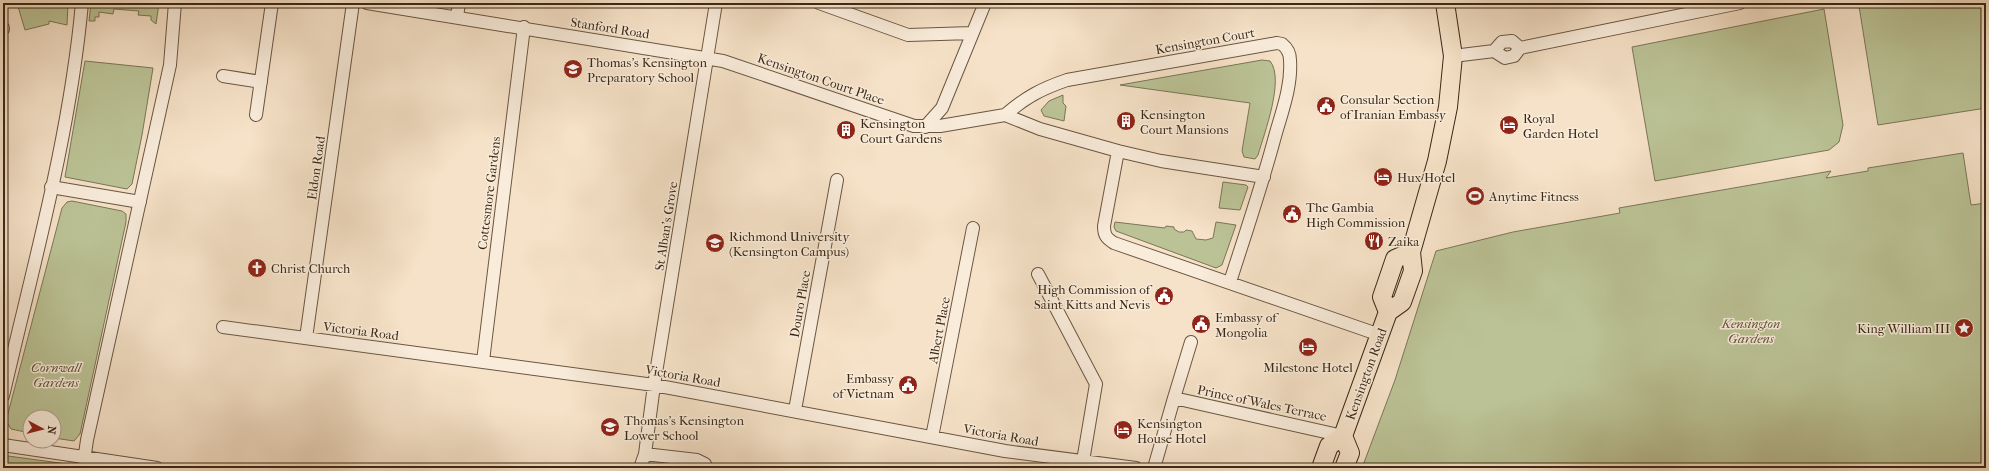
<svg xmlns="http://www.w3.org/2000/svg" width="1989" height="471" font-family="'IM FELL French Canon',serif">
  <rect width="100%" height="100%" fill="#f6e2c8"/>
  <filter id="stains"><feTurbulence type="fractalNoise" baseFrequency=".005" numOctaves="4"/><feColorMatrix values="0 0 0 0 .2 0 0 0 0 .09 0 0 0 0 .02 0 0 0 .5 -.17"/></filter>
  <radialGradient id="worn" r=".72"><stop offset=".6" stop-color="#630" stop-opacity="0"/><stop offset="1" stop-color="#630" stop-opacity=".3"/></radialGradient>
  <path fill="#bbc396" stroke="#7b7656" d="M 17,3 L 68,3 L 67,25 L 49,21 L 49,24 L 25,30 Z
    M 91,3 L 159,3 L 156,24 L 151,20 L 151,16 L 138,15 L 139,11 L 114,9 L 113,14 L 99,12 L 99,17 L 95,17 L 95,21 L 89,21 Z
    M 1872,3 L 1986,3 L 1986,108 L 1878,125 L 1859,6 Z
    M 1824,9 L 1843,125 L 1839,142 L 1829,150 L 1655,181 L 1632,47 Z
    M 1262,60 L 1270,61 C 1285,79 1264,134 1258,155 L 1255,159 L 1244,157 L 1242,151 L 1250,103 L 1120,85 Z
    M 85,61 L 153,68 L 142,135 L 132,184 L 127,189 L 65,177 Z
    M 1063,95 L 1063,103 L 1066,106 L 1064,121 L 1044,116 L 1041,110 L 1049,101 Z
    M 1963,153 L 1971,205 L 1986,203 L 1986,468 L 1362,468 L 1395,380 L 1436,251 L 1513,232 L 1620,213 L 1619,208 L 1831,171 L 1826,178 L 1868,171 L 1868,168 Z
    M 1223,182 L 1246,185 L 1248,187 L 1240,210 L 1219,208 Z
    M 72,201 L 122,211 L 126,214 L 126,222 L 80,434 L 74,441 L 54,438 L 54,417 L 30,417 L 30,433 L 11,429 L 6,421 L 62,208 L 67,202 Z
    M 1115,222 L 1165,228 L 1166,226 L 1174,227 L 1174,229 L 1179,232 L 1184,232 L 1186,230 L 1192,231 L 1196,239 L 1206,240 L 1213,238 L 1216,222 L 1236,225 L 1222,265 L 1216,268 L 1116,231 L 1114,227 Z
    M 8,456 L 60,463 L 64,464 L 67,468 L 3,468 L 3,457 Z"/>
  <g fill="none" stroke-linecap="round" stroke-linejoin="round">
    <defs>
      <path id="minor" d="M 367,3 L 723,61 L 914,126 L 940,126 L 1005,115 L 1040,129 L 1118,151 L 1161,161 L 1264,177
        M 819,3 L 908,35 L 972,33
        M 457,17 L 459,3
        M 3,28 L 3,29
        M 1494,51 L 1505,58 L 1514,56 L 1520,48 L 1740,3
        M 1453,56 L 1494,51 L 1502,42 L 1512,41 L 1520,48
        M 223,76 L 261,82
        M 256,115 L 272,3
        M 1005,115 C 1026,97 1041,89 1067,80 L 1277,43 L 1282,44 C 1287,48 1290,53 1290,60 C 1292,87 1281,114 1274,140 C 1261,188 1245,235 1230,282
        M 925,127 L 942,108 L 985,3
        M 1118,151 L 1104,226 C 1104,235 1106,238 1114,243 L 1380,335
        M 51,187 L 140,202
        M 1038,274 L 1096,384 L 1083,461
        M 223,327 L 654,385 L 1005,451 L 1136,468
        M 306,338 L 353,3
        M 483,361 L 524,27
        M 3,396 C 33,266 70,136 82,3
        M 1174,398 L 1191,342
        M 795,410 L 837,180
        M 932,437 L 973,228
        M 3,445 L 157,468
        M 645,454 L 697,460 L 705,464 L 706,468
        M 83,468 L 87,440 L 170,65 L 175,3
        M 640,468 L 645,454 L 654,385 L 716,3
        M 1154,468 L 1174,398 L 1343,436"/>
      <path id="primary" d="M 1388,312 L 1382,297 L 1395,259 L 1411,252
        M 1343,436 L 1350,453 L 1344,468
        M 1321,468 L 1329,446 L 1343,436 L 1388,312 L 1402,302 L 1413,271 L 1411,252 L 1437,161 L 1448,107 L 1453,56 L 1445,3"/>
    </defs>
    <use href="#minor" stroke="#6a5642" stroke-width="14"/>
    <use href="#primary" stroke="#3b2815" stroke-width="20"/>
    <use href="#minor" stroke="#f9ecdb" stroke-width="12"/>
    <use href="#primary" stroke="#f6e2c8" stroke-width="18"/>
  </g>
  <defs>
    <symbol id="school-disc" viewBox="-11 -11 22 22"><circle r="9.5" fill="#8f2418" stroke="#f9ecdb"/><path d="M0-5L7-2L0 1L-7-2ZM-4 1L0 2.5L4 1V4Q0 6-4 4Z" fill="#fff"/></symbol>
    <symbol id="civic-disc" viewBox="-11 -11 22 22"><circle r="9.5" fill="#8f2418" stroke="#f9ecdb"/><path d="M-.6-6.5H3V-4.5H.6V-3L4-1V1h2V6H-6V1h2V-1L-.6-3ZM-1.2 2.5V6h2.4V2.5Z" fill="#fff"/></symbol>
    <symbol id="building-disc" viewBox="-11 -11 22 22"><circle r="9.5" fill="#8f2418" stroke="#f9ecdb"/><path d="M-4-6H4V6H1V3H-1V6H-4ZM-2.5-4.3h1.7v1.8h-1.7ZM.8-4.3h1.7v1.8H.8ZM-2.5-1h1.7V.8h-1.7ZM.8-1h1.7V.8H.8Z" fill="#fff"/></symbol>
    <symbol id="hotel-disc" viewBox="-11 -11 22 22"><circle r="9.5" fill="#8f2418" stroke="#f9ecdb"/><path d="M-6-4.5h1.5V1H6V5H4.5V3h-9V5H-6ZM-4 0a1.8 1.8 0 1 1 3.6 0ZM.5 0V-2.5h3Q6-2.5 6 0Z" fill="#fff"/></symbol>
    <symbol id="stadium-disc" viewBox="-11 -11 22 22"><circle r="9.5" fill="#8f2418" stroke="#f9ecdb"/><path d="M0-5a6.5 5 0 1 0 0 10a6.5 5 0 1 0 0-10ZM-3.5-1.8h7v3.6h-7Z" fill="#fff"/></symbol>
    <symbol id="restaurant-disc" viewBox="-11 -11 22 22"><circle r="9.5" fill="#8f2418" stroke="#f9ecdb"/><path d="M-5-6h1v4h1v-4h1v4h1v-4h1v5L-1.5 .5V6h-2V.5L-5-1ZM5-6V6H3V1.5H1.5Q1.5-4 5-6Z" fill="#fff"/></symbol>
    <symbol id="university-disc" viewBox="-11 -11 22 22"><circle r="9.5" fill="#8f2418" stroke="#f9ecdb"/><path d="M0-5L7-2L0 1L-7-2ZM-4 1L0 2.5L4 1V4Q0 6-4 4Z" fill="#fff"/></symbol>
    <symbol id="church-disc" viewBox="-11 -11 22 22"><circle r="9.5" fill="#8f2418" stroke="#f9ecdb"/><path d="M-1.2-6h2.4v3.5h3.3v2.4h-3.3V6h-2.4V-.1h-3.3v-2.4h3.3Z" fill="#fff"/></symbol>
    <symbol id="sight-disc" viewBox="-11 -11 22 22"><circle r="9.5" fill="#8f2418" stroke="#f9ecdb"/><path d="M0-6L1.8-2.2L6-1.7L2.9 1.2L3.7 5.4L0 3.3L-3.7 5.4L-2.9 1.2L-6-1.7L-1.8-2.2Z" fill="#fff"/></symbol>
  </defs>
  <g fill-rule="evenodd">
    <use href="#school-disc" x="562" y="58" width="22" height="22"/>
    <use href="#civic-disc" x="1315" y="95" width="22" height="22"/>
    <use href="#building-disc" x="1115" y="110" width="22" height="22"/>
    <use href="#hotel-disc" x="1498" y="114" width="22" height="22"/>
    <use href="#building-disc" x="835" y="119" width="22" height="22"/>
    <use href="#hotel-disc" x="1372" y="166" width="22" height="22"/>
    <use href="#stadium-disc" x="1464" y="185" width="22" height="22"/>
    <use href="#civic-disc" x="1281" y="203" width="22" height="22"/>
    <use href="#restaurant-disc" x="1363" y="230" width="22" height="22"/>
    <use href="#university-disc" x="704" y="232" width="22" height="22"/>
    <use href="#church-disc" x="246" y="257" width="22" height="22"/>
    <use href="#civic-disc" x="1153" y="285" width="22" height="22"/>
    <use href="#civic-disc" x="1190" y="313" width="22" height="22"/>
    <use href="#sight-disc" x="1953" y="317" width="22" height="22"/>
    <use href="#hotel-disc" x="1297" y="336" width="22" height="22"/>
    <use href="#civic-disc" x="897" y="374" width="22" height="22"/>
    <use href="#school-disc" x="599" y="416" width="22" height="22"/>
    <use href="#hotel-disc" x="1112" y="419" width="22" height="22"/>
  </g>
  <g text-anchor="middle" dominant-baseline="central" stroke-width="3" stroke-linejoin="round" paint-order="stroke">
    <g font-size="13" fill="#3b2815" stroke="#f9ecdb">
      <text transform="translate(610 28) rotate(9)">Stanford Road</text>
      <text transform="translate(1205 41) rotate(-10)">Kensington Court</text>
      <text transform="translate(821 79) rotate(19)">Kensington Court Place</text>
      <text transform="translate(316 168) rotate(-82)">Eldon Road</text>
      <text transform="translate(489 193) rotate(-83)">Cottesmore Gardens</text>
      <text transform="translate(666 226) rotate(-81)">St Alban's Grove</text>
      <text transform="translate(800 304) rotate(-80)">Douro Place</text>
      <text transform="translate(939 330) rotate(-79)">Albert Place</text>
      <text transform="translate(361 331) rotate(7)">Victoria Road</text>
      <text transform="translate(1366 374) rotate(-70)">Kensington Road</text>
      <text transform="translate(683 376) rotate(10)">Victoria Road</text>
      <text transform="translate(1262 403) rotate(12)">Prince of Wales Terrace</text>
      <text transform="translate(1001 435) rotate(10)">Victoria Road</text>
    </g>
    <g font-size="13" fill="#3b2815" stroke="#f9ecdb" text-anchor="start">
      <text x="587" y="62">Thomas's Kensington<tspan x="587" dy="15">Preparatory School</tspan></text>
      <text x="1340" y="99">Consular Section<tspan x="1340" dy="15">of Iranian Embassy</tspan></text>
      <text x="1140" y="114">Kensington<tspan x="1140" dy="15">Court Mansions</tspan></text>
      <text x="1523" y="118">Royal<tspan x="1523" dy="15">Garden Hotel</tspan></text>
      <text x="860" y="123">Kensington<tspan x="860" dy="15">Court Gardens</tspan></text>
      <text x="1397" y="177">Hux Hotel</text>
      <text x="1489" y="196">Anytime Fitness</text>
      <text x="1306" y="207">The Gambia<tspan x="1306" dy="15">High Commission</tspan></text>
      <text x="729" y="236">Richmond University<tspan x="729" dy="15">(Kensington Campus)</tspan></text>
      <text x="1388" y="241">Zaika</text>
      <text x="271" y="268">Christ Church</text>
      <text x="1150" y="289" text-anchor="end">High Commission of<tspan x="1150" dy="15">Saint Kitts and Nevis</tspan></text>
      <text x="1215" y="317">Embassy of<tspan x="1215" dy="15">Mongolia</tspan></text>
      <text x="1950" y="328" text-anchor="end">King William III</text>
      <text x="1308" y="367" text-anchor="middle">Milestone Hotel</text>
      <text x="894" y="378" text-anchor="end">Embassy<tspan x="894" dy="15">of Vietnam</tspan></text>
      <text x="624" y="420">Thomas's Kensington<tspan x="624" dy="15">Lower School</tspan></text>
      <text x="1137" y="423">Kensington<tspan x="1137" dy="15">House Hotel</tspan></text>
    </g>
    <g font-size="13" font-style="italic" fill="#5b4f35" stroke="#f9ecdb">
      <text x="1751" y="323">Kensington<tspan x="1751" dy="15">Gardens</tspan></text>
      <text x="56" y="367">Cornwall<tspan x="56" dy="15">Gardens</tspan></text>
    </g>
  </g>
  <rect width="1989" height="471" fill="none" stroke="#f6e2c8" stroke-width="16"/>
  <rect x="4" y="4" width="1981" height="463" fill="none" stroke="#3b2815" stroke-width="2"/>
  <rect x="8" y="8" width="1973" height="455" fill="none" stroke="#3b2815"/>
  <g transform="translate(42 429) rotate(97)"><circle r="19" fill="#f9ecdb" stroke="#ad9e8c"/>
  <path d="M0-3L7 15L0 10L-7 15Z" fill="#8f2418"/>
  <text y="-6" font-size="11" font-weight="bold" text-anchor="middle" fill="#3b2815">N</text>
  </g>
  <rect width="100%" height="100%" filter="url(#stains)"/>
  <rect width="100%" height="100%" fill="url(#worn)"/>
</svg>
